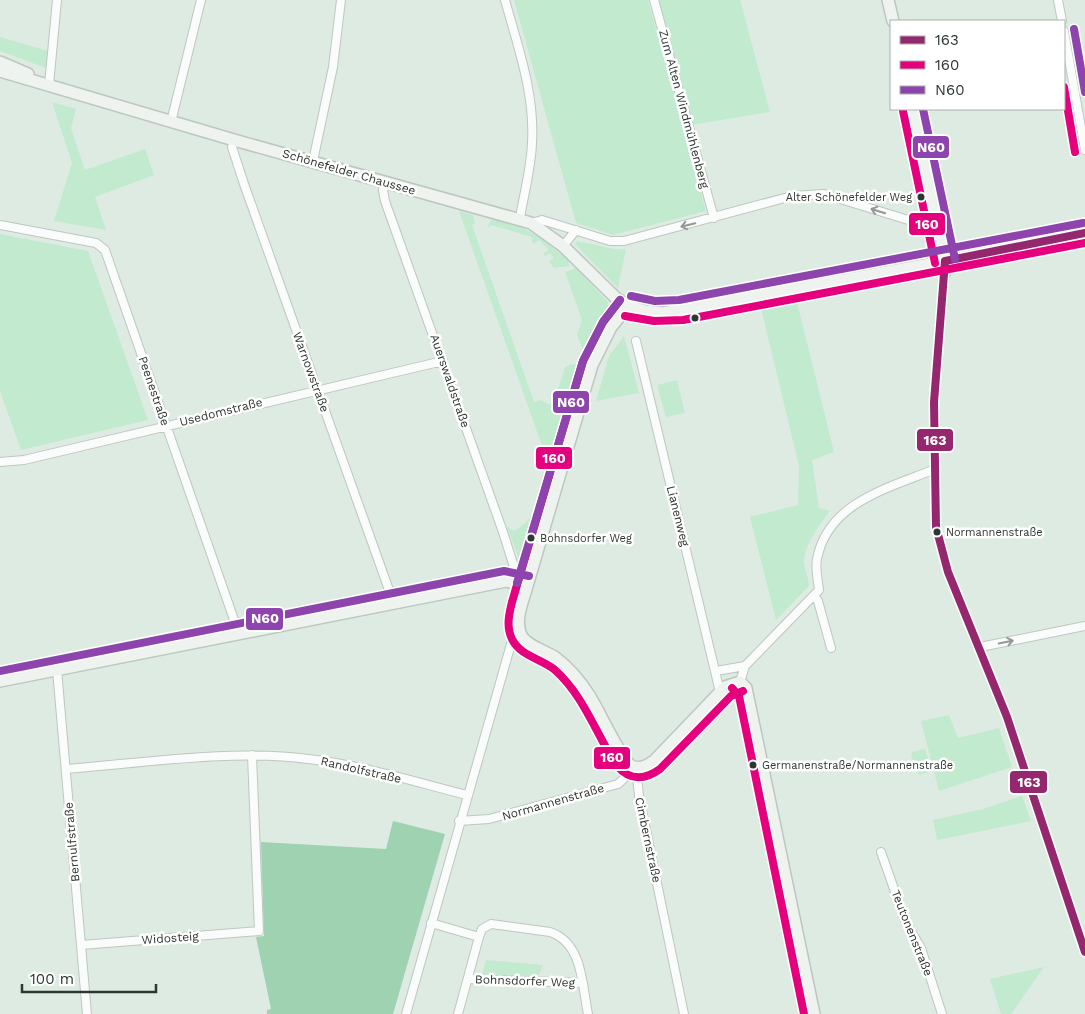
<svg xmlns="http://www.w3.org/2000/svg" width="1085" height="1014" font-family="'Work Sans',sans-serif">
  <rect width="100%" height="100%" fill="#deebe2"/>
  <path fill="#c2eacf" d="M 514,0 L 648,0 L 706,211 L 613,235 L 576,223 Z
    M 656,0 L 740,0 L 770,112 L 691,125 Z
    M 0,37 L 48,51 L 46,68 L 0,51 Z
    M 52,102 L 76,109 L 71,128 L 85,170 L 145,149 L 154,175 L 95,197 L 106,230 L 54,221 L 72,163 Z
    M 459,211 L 473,215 L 475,223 L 472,225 L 534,402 L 540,400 L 569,414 L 552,474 Z
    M 493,219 C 524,223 545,241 568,260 L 569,266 L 554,268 L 549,262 L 554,258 L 550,253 L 545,256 L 543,254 L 549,250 L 539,240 L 533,244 L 532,237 L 491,225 L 488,228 L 489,223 Z
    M 0,234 L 88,251 L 148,420 L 21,450 L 0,391 Z
    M 577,241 L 614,249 L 626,249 L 618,288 L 575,244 Z
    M 576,268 L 608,302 L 607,315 L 587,359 L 577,335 L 582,320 L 565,272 Z
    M 797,302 L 834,452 L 812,460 L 819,508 L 830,511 C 820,524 803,547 804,563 C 805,571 809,579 809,586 L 776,620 L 750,517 L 798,505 L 799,466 L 761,308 Z
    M 624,336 L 639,393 L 596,401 L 609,356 Z
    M 572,364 L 578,365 L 581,371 L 574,398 L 567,401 L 560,397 L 558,389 L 565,367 Z
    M 677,380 L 685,413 L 666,417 L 657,385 Z
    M 537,501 L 542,503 L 522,567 L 507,527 L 514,531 C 526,523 535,516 537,501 Z
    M 949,715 L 958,738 L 999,728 L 1012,767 L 939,791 L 921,721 Z
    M 925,749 L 933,771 L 919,775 L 911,755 L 912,752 Z
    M 1022,796 L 1031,821 L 937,840 L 933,820 L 983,809 Z
    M 486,960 L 543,965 L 538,977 L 482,974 Z
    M 1044,967 L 1011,1014 L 1001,1014 L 990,979 Z"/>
  <path fill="#9ed2b0" d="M 393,821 L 445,834 L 393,1014 L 267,1014 L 267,1010 L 271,1009 L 256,937 L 264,936 L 261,842 L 386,849 Z"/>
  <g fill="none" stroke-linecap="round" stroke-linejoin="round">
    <defs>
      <path id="street" d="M 505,0 C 518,47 535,94 532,143 C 531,169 524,193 520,218
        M 654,0 L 714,218
        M 1058,0 L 1062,21
        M 1064,31 L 1085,150
        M 49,85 L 57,0
        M 171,122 L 201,0
        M 234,140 L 232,147 L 244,184 L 394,604
        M 313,161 L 333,67 L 341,0
        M 385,181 L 383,190 L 385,201 L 503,532 L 514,567 L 515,582
        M 531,223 L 542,220 L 610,241 L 624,241 L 792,196 L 824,194 L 931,227 L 938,226
        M 0,225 L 96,243 L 105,250 L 239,634
        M 563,246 L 576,230
        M 636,341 L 720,692
        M 0,462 L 24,460 L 443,361
        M 814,596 L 818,601 L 831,648
        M 980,647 L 1085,626
        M 57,670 L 87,1014
        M 716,671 L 745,666
        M 740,682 L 745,666 L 819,590 C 818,580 815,569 817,559 C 828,502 889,488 935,469
        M 636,767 L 639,796 L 684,1014
        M 66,769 C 146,763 228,749 308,759 C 362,765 415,782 467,795
        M 459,821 L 489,819 L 618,784 L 636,767
        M 881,852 L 906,923 L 921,948 L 942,1014
        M 431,923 L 479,937
        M 81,945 L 259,931 L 252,755
        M 468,979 L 582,983
        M 406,1014 L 517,623
        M 458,1014 L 479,937 L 482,929 L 491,924 L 550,932 C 583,943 582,985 588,1014"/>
      <path id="secondary" d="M 888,0 L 893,21
        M 0,62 L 28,74
        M 0,71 L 234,140 L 531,223 L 563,246 L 616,298 L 628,306 L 645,311 L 663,313 L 984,254 L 1085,233
        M 913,109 L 938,226 L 945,261 L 944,274
        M 628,306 L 611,327 L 592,365 L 527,586 C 523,601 514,620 521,635 C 526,646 546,651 556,658 C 569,668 580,681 589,695 C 598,709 620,757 630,765 C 638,771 647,766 654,761 L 725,687 L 740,682 L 746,688 L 814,1014
        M 0,681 L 506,581 L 527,586"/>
    </defs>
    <use href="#street" stroke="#bdc7c0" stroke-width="10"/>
    <use href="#secondary" stroke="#bdc7c0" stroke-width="14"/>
    <use href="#street" stroke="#fafcfb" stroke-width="8"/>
    <use href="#secondary" stroke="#eef3f0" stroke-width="11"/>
    <defs>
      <path id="bus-1" d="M 945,261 L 934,402 L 936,527 L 948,572 L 1007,717 L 1085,952
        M 945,261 L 1085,233"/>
      <path id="bus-2" d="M 1064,87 L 1075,152
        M 903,111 L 935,263
        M 620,300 L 603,322 L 583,361 L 512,602 C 509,614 506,627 512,639 C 520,656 542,659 555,670 C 584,696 596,734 617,766 C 630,781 645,780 660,769 L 731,696 L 743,691
        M 625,316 L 654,321 L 683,320 L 1085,243
        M 732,688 L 739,696 L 804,1014"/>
      <path id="bus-3" d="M 1074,29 L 1085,92
        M 923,109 L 955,259
        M 631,296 L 655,301 L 679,300 L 1083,223
        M 517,583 L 583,361 L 603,322 L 620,300
        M 0,671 L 504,571 L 529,576"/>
    </defs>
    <use href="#bus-1" stroke="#fff" stroke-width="11"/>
    <use href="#bus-2" stroke="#fff" stroke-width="11"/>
    <use href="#bus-3" stroke="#fff" stroke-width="11"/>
    <use href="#bus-1" stroke="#95276e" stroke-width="8"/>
    <use href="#bus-2" stroke="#e5007d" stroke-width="8"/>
    <use href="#bus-3" stroke="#8e44ad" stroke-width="8"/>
  </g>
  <defs><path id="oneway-shaft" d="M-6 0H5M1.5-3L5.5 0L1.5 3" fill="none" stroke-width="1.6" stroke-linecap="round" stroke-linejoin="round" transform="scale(1.25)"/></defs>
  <g stroke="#949996">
    <use href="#oneway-shaft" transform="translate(878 211) rotate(-163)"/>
    <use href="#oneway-shaft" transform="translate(688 225) rotate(166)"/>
    <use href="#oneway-shaft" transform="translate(1006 642) rotate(-11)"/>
  </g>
  <g fill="#2d3630" stroke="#fff" stroke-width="2">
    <circle cx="921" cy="197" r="4.5"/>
    <circle cx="695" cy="318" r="4.5"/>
    <circle cx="937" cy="532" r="4.5"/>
    <circle cx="531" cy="538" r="4.5"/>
    <circle cx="753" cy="765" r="4.5"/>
  </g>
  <g text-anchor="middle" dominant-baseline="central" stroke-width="5" stroke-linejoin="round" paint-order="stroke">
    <g font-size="11" fill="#2d3630" stroke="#fff" text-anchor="start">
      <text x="912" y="197" text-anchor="end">Alter Schönefelder Weg</text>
      <text x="946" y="532">Normannenstraße</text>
      <text x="540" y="538">Bohnsdorfer Weg</text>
      <text x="762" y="765">Germanenstraße/Normannenstraße</text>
    </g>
    <g font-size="12" fill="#2d3630" stroke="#fff">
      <text transform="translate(684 109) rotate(75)">Zum Alten Windmühlenberg</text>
      <text transform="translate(349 172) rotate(16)">Schönefelder Chaussee</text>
      <text transform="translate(311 372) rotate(70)">Warnowstraße</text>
      <text transform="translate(450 381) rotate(71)">Auerswaldstraße</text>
      <text transform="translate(154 391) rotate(71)">Peenestraße</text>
      <text transform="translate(221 412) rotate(-14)">Usedomstraße</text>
      <text transform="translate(678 516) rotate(76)">Lianenweg</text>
      <text transform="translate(361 770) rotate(13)">Randolfstraße</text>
      <text transform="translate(553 802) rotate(-16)">Normannenstraße</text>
      <text transform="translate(648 840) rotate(78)">Cimbernstraße</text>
      <text transform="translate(72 842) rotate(-95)">Bernulfstraße</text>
      <text transform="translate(912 933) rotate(68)">Teutonenstraße</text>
      <text transform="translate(170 938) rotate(-4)">Widosteig</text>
      <text transform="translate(525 981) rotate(2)">Bohnsdorfer Weg</text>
    </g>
  </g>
  <g stroke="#fff" stroke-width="2">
    <rect x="912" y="135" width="38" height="24" rx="5" fill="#8e44ad"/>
    <rect x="908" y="212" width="38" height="24" rx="5" fill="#e5007d"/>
    <rect x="552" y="390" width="38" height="24" rx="5" fill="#8e44ad"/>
    <rect x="916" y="428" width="38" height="24" rx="5" fill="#95276e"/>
    <rect x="535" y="446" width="38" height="24" rx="5" fill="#e5007d"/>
    <rect x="245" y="607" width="39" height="24" rx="5" fill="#8e44ad"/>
    <rect x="593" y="746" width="38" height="24" rx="5" fill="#e5007d"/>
    <rect x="1009" y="770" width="39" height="24" rx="5" fill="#95276e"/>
  </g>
  <g font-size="14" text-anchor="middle" font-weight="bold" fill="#fff">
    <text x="931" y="152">N60</text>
    <text x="927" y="229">160</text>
    <text x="571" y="407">N60</text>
    <text x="935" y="445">163</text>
    <text x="554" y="463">160</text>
    <text x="265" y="623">N60</text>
    <text x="612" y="762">160</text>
    <text x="1029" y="787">163</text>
  </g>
  <rect x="890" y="20" width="175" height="90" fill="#ffffff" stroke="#abafac"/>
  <rect x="900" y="36" width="25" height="8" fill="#95276e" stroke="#abafac"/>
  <text x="935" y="45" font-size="15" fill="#2d3630">163</text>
  <rect x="900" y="61" width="25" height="8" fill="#e5007d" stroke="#abafac"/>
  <text x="935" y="70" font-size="15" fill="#2d3630">160</text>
  <rect x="900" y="86" width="25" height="8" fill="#8e44ad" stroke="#abafac"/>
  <text x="935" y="95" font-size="15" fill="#2d3630">N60</text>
  <path d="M22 984v8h134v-8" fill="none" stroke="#2d3630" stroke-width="2.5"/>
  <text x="30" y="984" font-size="15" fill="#2d3630" stroke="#ffffff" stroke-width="4" paint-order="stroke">100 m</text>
</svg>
